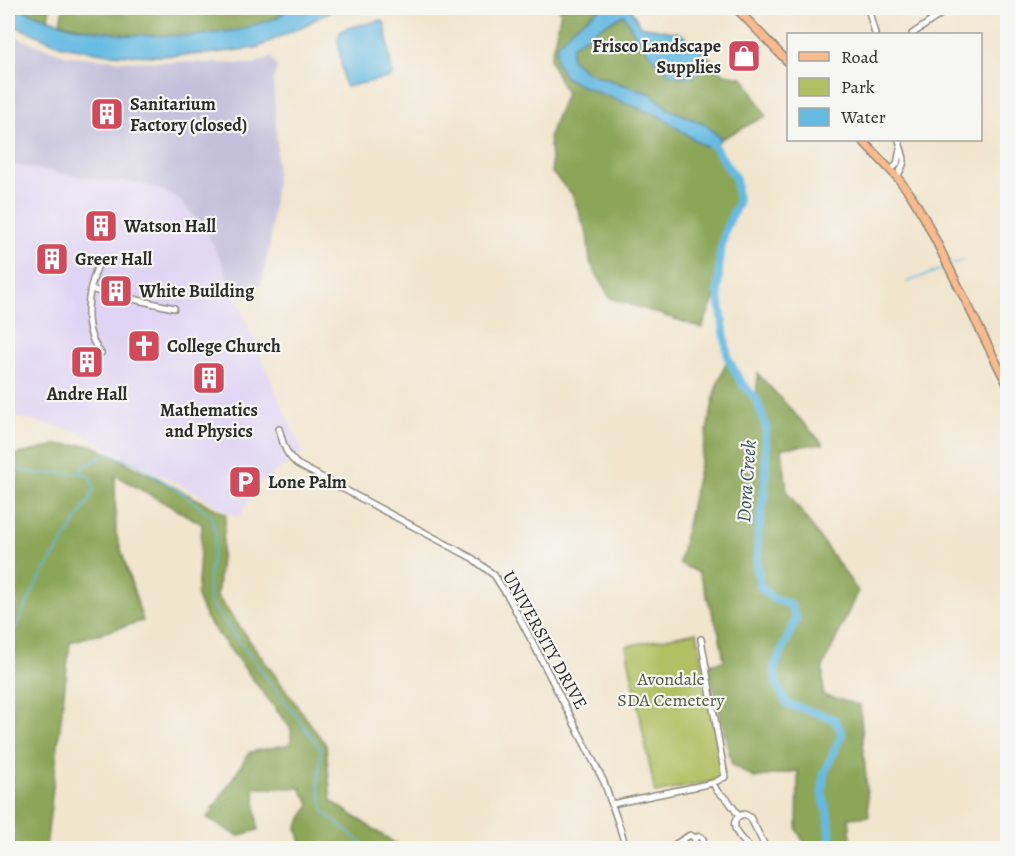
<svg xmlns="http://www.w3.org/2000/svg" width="1015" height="856" font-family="Alegreya,serif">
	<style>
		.built { fill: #e0d4f4 }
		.industrial { fill: #c4c0db }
		.green { fill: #b1c063; stroke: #6e7647; stroke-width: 1.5 }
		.forest { fill: #8ca659; stroke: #5c6842; stroke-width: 1.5 }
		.water { fill: #65bae2; stroke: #487286; stroke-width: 1.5 }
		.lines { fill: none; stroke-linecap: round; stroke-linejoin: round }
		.stream { stroke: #65bae2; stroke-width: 1.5 }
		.river { stroke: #65bae2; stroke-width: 8 }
		.minor-casing { stroke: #8e887c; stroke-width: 8 }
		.major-casing { stroke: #8e887c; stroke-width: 10 }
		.minor { stroke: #fff; stroke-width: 5 }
		.major { stroke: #fabb8c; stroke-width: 7 }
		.labels { text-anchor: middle; stroke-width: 4.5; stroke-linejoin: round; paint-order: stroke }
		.poi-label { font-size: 18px; font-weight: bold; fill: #2b2b2b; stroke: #f6f6f2; text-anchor: start }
		.street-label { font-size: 18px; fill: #2b2b2b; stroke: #f6f6f2 }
		.park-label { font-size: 18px; fill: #53583c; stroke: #f6f6f2 }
		.water-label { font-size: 20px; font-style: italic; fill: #3c5662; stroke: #f6f6f2 }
	</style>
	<rect width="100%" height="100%" fill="#f6f6f2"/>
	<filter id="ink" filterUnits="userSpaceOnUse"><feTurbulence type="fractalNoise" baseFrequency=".0167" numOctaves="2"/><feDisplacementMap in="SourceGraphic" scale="12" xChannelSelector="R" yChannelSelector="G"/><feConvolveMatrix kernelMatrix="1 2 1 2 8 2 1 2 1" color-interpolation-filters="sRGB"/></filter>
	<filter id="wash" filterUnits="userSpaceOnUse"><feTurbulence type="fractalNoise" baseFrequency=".008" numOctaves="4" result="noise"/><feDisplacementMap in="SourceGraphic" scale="24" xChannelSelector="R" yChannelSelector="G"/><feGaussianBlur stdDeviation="1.35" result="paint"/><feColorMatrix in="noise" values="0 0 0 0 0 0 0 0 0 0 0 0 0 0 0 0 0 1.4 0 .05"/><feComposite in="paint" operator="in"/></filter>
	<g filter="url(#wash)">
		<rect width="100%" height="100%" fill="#f1e5cd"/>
		<!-- built -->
		<path class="built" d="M 8,164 L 98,179 L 132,182 L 156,188 L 178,198 L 205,230 L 220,258 L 272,382 L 303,453 L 258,484 L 239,518 L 198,494 L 76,431 L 8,415 Z"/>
		<!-- industrial -->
		<path class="industrial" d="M 10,35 L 67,56 L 127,61 L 254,64 L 271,57 L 277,67 L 273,80 L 277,144 L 276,177 L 270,245 L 261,286 L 231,287 L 220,258 L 205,230 L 178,198 L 156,188 L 132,182 L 94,179 L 8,164 L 8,39 Z"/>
		<!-- green -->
		<path class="green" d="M 697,632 L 724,773 L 722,776 L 714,781 L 655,793 L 626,646 Z"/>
		<!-- forest -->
		<path class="forest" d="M 21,8 L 50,8 L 48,19 L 31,13 Z
			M 63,8 L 291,8 C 286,11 281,15 276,18 C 224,44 115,40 60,22 Z
			M 558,8 L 601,8 L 572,29 L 565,77 L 586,88 L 659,116 L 704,146 L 714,146 L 736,179 L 738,203 L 726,228 L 720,253 L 718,290 L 702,328 L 610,298 L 590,262 L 587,234 L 572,194 L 552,173 L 549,135 L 566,94 L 550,60 L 561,12 Z
			M 625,15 L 637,38 L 657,62 L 703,62 L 700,47 L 724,74 L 743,77 L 766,116 L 721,139 L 706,125 L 669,109 L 651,94 L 588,73 L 571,59 L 572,46 C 589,34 605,23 625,15 Z
			M 728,358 L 740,381 L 756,399 L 758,374 L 823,444 L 782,448 L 787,492 L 858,591 L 823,667 L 823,695 L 860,705 L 869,816 L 849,818 L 852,848 L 807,848 L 797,830 L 798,771 L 754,778 L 732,765 L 708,664 L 724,661 L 719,633 L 699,573 L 679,563 L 716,388 Z
			M 56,445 L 92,445 L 226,514 L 217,596 L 326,745 L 331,801 L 402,848 L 302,848 L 297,827 L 310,804 L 300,788 L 254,788 L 258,830 L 238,836 L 207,818 L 250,752 L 291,744 L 291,729 L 206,618 L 197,597 L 202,524 L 115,475 L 116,533 L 143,621 L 70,642 L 46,848 L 8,848 L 8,457 Z"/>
		<!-- water -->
		<path class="water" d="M 8,8 L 21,8 L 31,13 L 73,27 L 126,35 L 192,36 L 240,30 L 276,18 L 291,8 L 336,8 L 305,25 L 256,48 L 207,54 L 156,56 L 108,54 L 62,46 L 8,23 Z
			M 601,8 L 632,8 L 632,12 L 641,26 L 679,33 L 700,47 L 703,62 L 694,77 L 673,76 L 657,62 L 637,38 L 624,15 C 605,23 589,34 572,46 L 571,59 L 588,73 L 651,94 L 669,109 L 706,125 L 721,139 L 714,146 L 704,146 L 659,116 L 586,88 L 565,77 L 556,60 L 557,45 L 572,29 Z
			M 382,20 L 385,24 L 392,73 L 391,77 L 346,87 L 344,83 L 338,41 L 340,32 L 347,28 Z"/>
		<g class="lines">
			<!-- stream -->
			<path class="stream" d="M 952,264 L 964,260
				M 907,282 L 945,268
				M 8,468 L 35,473 L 80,473 L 90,477 L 94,489 L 89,501 L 38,581 L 8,643
				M 80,473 L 85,466 L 109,453 L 137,464 L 186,495 L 210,515 L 216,533 L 209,576 L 209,602 L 321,749 L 318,785 L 324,812 L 368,848"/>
			<!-- river -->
			<path class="river" d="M 704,139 L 714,146 L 736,179 L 738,203 L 726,228 L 720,253 L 718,290 L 728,358 L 740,381 L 757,400 L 766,427 L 766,465 L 764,497 L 758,535 L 757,568 L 760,586 L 772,598 L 790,604 L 796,619 L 775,666 L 776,683 L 787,704 L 814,712 L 835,720 L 842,734 L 824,773 L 822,793 L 829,819 L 831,848"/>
		</g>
	</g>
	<g filter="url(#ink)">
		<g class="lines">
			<defs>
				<path id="minor" d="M 868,8 L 875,34
					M 912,34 L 950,8
					M 891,170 L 897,164 L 900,149
					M 897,177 C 909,156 903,161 899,140
					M 99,263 C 87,290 81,330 101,353
					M 91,289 L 110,295
					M 119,296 L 174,308
					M 279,429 C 284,445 284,452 297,464 L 472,558 L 494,575 L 509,598 L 534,645 L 604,782 L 620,828 L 626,848
					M 713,783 L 717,791 L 728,800 L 739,816
					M 612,804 L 713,783 L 725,777 L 701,639
					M 739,816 L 744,814 L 750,817 L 766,848
					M 739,816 C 727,826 742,840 750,848
					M694.5 841a4.5 4.5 0 1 1 9 0a4.5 4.5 0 1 1-9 0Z
					M 663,848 L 671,847 L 690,835 L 695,838"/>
				<path id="major" d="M 736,8 L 788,62
					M 862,140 L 897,177 L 911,195 L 925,219 L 1008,386
					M 1004,848 L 1008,846"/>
			</defs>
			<!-- minor casing -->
			<use href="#minor" class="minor-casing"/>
			<!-- major casing -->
			<use href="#major" class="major-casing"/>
			<!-- minor -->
			<use href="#minor" class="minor"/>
			<!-- major -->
			<use href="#major" class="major"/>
		</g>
	</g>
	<!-- icons -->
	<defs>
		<symbol id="shop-square" viewBox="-11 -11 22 22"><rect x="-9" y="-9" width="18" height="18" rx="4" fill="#d1495b" stroke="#f6f6f2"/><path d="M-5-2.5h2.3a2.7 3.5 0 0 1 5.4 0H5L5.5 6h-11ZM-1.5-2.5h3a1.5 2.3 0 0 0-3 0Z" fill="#fff"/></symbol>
		<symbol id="building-square" viewBox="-11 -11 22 22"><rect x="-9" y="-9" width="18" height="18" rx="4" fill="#d1495b" stroke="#f6f6f2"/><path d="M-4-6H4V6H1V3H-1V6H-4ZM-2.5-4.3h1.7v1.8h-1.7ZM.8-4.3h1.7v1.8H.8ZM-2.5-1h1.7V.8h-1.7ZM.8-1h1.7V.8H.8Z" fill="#fff"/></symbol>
		<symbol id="church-square" viewBox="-11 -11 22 22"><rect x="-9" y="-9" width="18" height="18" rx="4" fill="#d1495b" stroke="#f6f6f2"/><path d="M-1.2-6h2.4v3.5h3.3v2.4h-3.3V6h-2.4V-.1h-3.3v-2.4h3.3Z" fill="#fff"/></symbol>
		<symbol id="parking-square" viewBox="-11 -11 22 22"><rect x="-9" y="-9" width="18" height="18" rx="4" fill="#d1495b" stroke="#f6f6f2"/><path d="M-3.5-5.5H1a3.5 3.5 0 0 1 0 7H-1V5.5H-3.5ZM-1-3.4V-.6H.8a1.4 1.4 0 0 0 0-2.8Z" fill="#fff"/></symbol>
	</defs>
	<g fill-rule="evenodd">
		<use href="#shop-square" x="725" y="37" width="38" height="38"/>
		<use href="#building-square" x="88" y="95" width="38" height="38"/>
		<use href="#building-square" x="82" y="207" width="38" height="38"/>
		<use href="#building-square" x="33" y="240" width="38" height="38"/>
		<use href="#building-square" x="97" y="272" width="38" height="38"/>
		<use href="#church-square" x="125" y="327" width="38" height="38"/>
		<use href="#building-square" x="68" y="343" width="38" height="38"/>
		<use href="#building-square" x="190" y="359" width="38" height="38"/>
		<use href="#parking-square" x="226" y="463" width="38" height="38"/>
	</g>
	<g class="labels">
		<!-- poi labels -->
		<g class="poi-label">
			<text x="721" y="52" text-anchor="end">Frisco Landscape<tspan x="721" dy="21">Supplies</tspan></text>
			<text x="130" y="110">Sanitarium<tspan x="130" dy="21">Factory (closed)</tspan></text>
			<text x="124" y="232">Watson Hall</text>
			<text x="75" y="265">Greer Hall</text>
			<text x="139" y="297">White Building</text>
			<text x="167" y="352">College Church</text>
			<text x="87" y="400" text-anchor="middle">Andre Hall</text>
			<text x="209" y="416" text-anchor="middle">Mathematics<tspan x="209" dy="21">and Physics</tspan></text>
			<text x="268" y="488">Lone Palm</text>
		</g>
		<!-- street labels -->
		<g class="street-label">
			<text transform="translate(545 640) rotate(61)" y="6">UNIVERSITY DRIVE</text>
		</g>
		<!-- park labels -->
		<g class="park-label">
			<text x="671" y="685">Avondale<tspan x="671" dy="21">SDA Cemetery</tspan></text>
		</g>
		<!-- water labels -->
		<g class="water-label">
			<text transform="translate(746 481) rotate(-86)" y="7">Dora Creek</text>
		</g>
	</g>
	<!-- margin -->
	<rect width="1015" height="856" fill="none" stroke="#f6f6f2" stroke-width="30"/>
	<!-- legend -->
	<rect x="787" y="33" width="195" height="108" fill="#f6f6f2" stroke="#a5a5a2" stroke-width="1.5"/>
	<rect x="799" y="52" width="30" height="9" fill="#fabb8c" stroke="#a5a5a2" stroke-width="1.5"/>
	<text x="841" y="63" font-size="18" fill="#2b2b2b">Road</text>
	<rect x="799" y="78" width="30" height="18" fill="#b1c063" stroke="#a5a5a2" stroke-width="1.5"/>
	<text x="841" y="93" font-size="18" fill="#2b2b2b">Park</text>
	<rect x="799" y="108" width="30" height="18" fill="#65bae2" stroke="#a5a5a2" stroke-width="1.5"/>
	<text x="841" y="123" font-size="18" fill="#2b2b2b">Water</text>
</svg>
